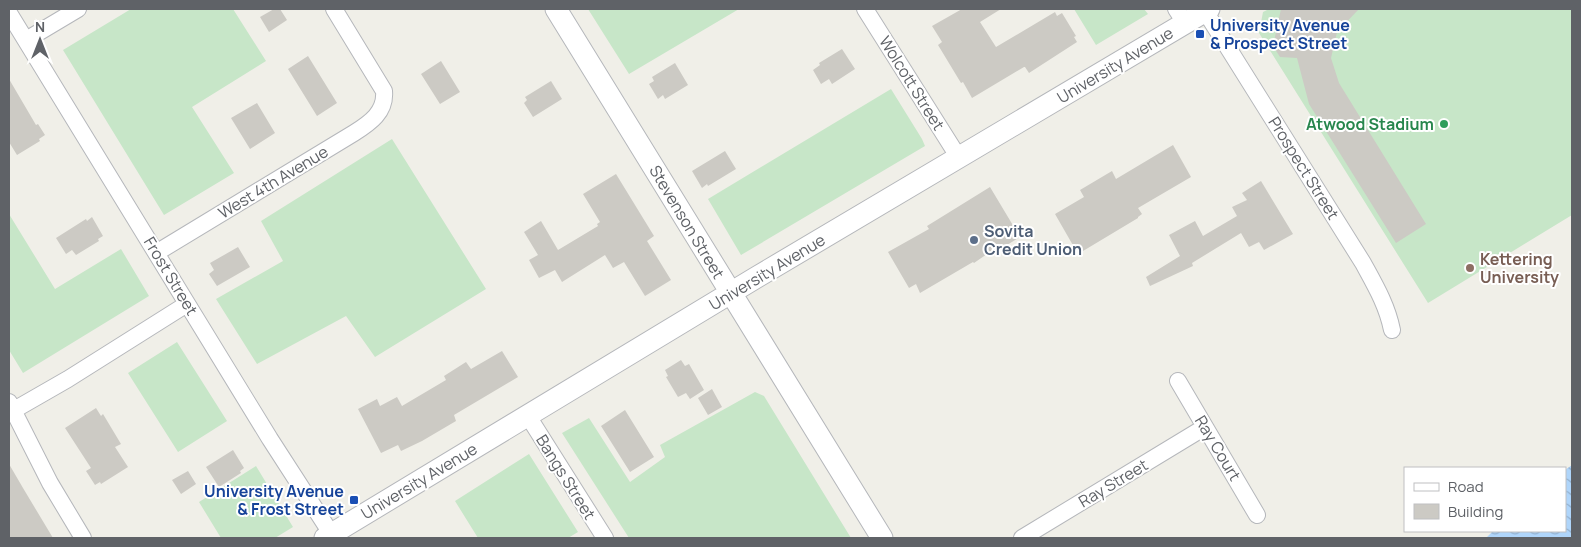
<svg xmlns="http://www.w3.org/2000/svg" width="1581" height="547" font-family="Manrope,sans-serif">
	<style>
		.grass { fill: #c7e6c8 }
		.water { fill: url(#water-waves) }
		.building { fill: #cccac4 }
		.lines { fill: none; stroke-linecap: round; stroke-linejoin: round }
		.minor-casing { stroke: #b5b7bb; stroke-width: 18 }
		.tertiary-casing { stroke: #b5b7bb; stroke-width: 23 }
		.minor { stroke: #fff; stroke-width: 16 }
		.tertiary { stroke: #fff; stroke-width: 21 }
		.transit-dot { fill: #1a4fb4; stroke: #fff; stroke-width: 2 }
		.leisure-dot { fill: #2e9e5b; stroke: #fff; stroke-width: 2 }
		.service-dot { fill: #5c6f8a; stroke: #fff; stroke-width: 2 }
		.education-dot { fill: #8d6e63; stroke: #fff; stroke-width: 2 }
		.labels { text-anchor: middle; stroke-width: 4; stroke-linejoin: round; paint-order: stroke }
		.transit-label { font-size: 16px; font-weight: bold; fill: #164399; stroke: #fff; text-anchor: start }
		.street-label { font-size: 16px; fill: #5f6267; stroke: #fff }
		.leisure-label { font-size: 16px; font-weight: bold; fill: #27864d; stroke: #fff; text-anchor: end }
		.service-label { font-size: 16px; font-weight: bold; fill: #4e5e75; stroke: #fff; text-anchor: start }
		.education-label { font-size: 16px; font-weight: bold; fill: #785e54; stroke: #fff; text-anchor: start }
	</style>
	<defs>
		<pattern id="water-waves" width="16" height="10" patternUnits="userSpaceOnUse" patternTransform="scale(1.25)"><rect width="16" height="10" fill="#afd5fa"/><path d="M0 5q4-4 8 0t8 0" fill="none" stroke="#92b0ce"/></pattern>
	</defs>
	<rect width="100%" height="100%" fill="#f0efe8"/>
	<!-- grass -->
	<path class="grass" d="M 131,9 L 233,9 L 266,61 L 192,107 L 234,173 L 164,215 L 63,50 Z
		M 588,9 L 739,9 L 629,74 Z
		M 1074,9 L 1144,9 L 1148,14 L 1096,45 Z
		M 1269,9 L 1572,9 L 1572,215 L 1428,303 L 1259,33 L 1263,12 Z
		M 891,89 L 922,139 L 925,146 L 741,255 L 708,199 Z
		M 392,139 L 486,289 L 375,357 L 346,316 L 257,364 L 216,299 L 283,261 L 261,221 Z
		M 9,214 L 55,289 L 121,249 L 149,296 L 23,373 L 9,350 Z
		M 177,342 L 227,421 L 178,452 L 128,373 Z
		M 755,392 L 764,396 L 851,538 L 629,538 L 562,433 L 589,418 L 630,482 L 665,457 L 660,445 Z
		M 529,454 L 578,532 L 568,538 L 478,538 L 455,501 Z
		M 256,466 L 293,527 L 275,538 L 221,538 L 199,502 Z"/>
	<!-- water -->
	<path class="water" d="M 1572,465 L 1572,538 L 1486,538 L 1493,531 L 1565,531 L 1565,470 Z"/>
	<!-- building -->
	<path class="building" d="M 274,9 L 280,9 L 287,20 L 269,32 L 260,17 Z
		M 962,9 L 1001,9 L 980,22 L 996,47 L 1055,12 L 1057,16 L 1062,13 L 1076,36 L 1074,37 L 1077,42 L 1029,73 L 1025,67 L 1024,67 L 972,98 L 963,82 L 961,83 L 938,45 L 942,42 L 932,26 Z
		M 1281,9 L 1359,9 L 1337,32 L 1331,58 L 1339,83 L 1426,224 L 1396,243 L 1309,104 L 1297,58 L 1280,57 L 1273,46 Z
		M 842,49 L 855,69 L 832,84 L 829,79 L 821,84 L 813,70 L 820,65 L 819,63 Z
		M 308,56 L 337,103 L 317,116 L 288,69 Z
		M 441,61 L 460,92 L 440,104 L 421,74 Z
		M 675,63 L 688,85 L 665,99 L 663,95 L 658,99 L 649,84 L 654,81 L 652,77 Z
		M 9,79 L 36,125 L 38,124 L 45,135 L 39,139 L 40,141 L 17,155 L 9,142 Z
		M 551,81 L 562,99 L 533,117 L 524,103 L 527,100 L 525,97 Z
		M 257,103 L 275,133 L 250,149 L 231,118 Z
		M 1173,145 L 1191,177 L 1138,208 L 1142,214 L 1138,217 L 1138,218 L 1078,254 L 1055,214 L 1084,197 L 1080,190 L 1112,171 L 1116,179 Z
		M 725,151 L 736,169 L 708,186 L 707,184 L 702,188 L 692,171 Z
		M 616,174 L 654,236 L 647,241 L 671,280 L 645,296 L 624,262 L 613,268 L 605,255 L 562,282 L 555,270 L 539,278 L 529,260 L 538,255 L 524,232 L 541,221 L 558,250 L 598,226 L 597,224 L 600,222 L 583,194 Z
		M 1261,181 L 1293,234 L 1264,250 L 1259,242 L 1249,247 L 1241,233 L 1192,263 L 1193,266 L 1150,286 L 1146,277 L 1180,256 L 1169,235 L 1195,221 L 1203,236 L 1237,216 L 1232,207 L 1247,200 L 1242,193 Z
		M 990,187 L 1020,237 L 989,256 L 987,254 L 974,263 L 973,262 L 920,293 L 916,284 L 909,288 L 888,252 L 929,229 L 927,226 Z
		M 92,217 L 103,236 L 98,239 L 99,241 L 76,255 L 72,250 L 66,254 L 56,238 L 86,219 L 87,221 Z
		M 238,247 L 250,267 L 217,286 L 209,274 L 214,270 L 210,263 Z
		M 502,351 L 518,377 L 454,415 L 456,421 L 422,441 L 401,451 L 398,445 L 381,453 L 358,409 L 377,399 L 380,406 L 397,397 L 402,406 L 446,380 L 444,376 L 466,362 L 471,369 Z
		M 681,360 L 685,366 L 689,364 L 704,390 L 690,399 L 686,393 L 678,397 L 666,377 L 668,376 L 665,370 Z
		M 712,389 L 722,407 L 708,415 L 698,398 Z
		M 96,408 L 101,416 L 103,414 L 121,444 L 115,447 L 128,467 L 101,484 L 100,482 L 95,485 L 86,471 L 91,468 L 65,428 Z
		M 625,410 L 654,457 L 630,472 L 601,426 Z
		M 233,450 L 244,468 L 240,471 L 241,473 L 219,487 L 206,467 Z
		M 9,464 L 23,488 L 53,538 L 9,538 Z
		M 188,471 L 196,484 L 181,494 L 172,480 Z"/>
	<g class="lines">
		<defs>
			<path id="minor" d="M 865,9 L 959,158
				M 1176,9 L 1185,23
				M 1205,11 L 1363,263 C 1375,285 1387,305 1392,330
				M 9,13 L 270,439 L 334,538
				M 26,40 L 78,9
				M 156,253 L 354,133 C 370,123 386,112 384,91 L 334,9
				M 1178,381 L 1257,515
				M 9,402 L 50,483 L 83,538
				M 14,410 L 68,379 L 187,304
				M 528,416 L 605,538
				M 1022,538 L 1205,427"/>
			<path id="tertiary" d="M 556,9 L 882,538
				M 325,538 L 757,277 L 1209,9"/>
		</defs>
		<!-- minor casing -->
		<use href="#minor" class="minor-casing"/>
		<!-- tertiary casing -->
		<use href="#tertiary" class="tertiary-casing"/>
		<!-- minor -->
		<use href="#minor" class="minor"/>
		<!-- tertiary -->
		<use href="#tertiary" class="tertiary"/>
	</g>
	<!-- markers -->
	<g class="transit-dot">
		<rect x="1195" y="29" width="10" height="10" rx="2.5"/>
		<rect x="349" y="495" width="10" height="10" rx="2.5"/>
	</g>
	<circle class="leisure-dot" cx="1444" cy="124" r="5"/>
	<circle class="service-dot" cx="974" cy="240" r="5"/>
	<circle class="education-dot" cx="1470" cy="268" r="5"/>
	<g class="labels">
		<!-- transit labels -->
		<g class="transit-label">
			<text x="1210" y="31">University Avenue<tspan x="1210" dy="18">&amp; Prospect Street</tspan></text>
			<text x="344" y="497" text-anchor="end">University Avenue<tspan x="344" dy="18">&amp; Frost Street</tspan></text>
		</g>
		<!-- street labels -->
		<g class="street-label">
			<text transform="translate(1115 65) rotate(-31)" y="6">University Avenue</text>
			<text transform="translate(912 83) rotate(58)" y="6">Wolcott Street</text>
			<text transform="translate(1304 168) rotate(58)" y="6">Prospect Street</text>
			<text transform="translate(273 182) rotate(-31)" y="6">West 4th Avenue</text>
			<text transform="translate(687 222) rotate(59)" y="6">Stevenson Street</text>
			<text transform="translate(767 272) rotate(-31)" y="6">University Avenue</text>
			<text transform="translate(171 276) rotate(59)" y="6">Frost Street</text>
			<text transform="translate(1218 448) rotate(59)" y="6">Ray Court</text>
			<text transform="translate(566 477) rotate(58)" y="6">Bangs Street</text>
			<text transform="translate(419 481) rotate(-31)" y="6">University Avenue</text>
			<text transform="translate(1113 483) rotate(-31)" y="6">Ray Street</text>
		</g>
		<!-- leisure labels -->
		<g class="leisure-label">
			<text x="1434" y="130">Atwood Stadium</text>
		</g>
		<!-- service labels -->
		<g class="service-label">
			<text x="984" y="237">Sovita<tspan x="984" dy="18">Credit Union</tspan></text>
		</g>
		<!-- education labels -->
		<g class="education-label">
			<text x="1480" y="265">Kettering<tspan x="1480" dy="18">University</tspan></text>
		</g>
	</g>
	<!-- border -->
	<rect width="1581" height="547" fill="none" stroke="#5f6267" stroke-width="20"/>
	<!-- legend -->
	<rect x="1404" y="467" width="162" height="65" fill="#ffffff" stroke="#bfc0c2"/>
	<rect x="1414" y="483" width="25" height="8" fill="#ffffff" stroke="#bfc0c2"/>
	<text x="1448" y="492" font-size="15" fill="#5f6267">Road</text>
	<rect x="1414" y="504" width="25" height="15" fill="#cccac4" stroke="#bfc0c2"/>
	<text x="1448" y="517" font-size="15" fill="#5f6267">Building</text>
	<!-- north arrow -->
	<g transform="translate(40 40)" stroke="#ffffff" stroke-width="4" paint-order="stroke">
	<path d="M0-4L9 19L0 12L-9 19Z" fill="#5f6267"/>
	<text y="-8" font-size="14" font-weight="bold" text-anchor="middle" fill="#5f6267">N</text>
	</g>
</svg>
